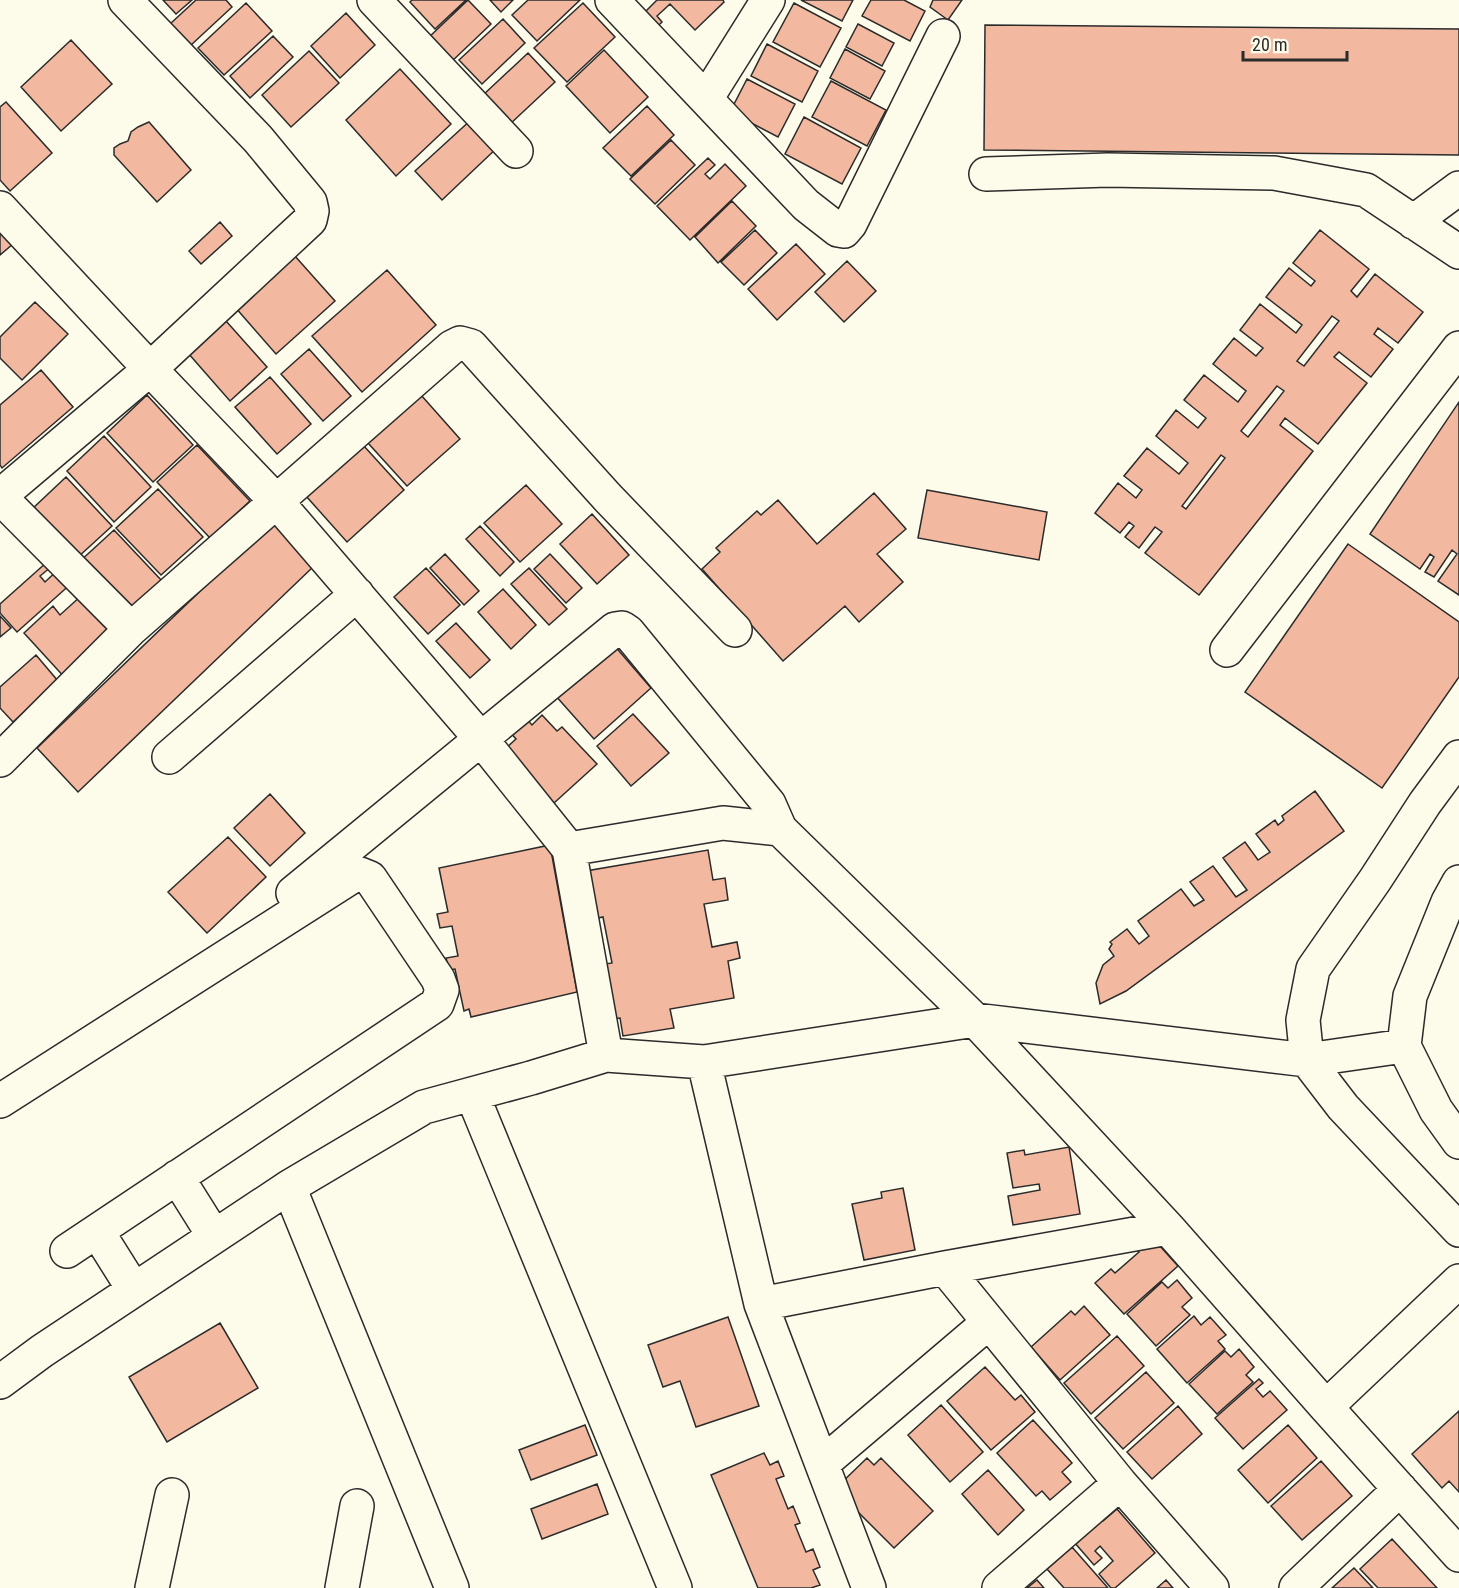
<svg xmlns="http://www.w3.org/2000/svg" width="1459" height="1588" font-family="'Roboto Condensed',sans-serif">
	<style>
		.building { fill: #f2b8a0; stroke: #2b2b2b; stroke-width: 1.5; fill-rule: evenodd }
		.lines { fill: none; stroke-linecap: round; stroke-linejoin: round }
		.minor-casing { stroke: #2b2b2b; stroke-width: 36 }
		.minor { stroke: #fdfbea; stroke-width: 33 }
	</style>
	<rect width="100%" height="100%" fill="#fdfbea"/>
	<!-- building -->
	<path class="building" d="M 163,0 L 192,0 L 176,14 Z
		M 196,0 L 226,0 L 232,7 L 190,46 L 170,24 Z
		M 412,0 L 466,0 L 435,29 L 410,2 Z
		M 468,0 L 491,24 L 449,64 L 426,40 Z
		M 490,0 L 513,0 L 501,12 Z
		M 528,0 L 580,0 L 537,41 L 512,15 Z
		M 657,0 L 723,0 L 724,2 L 695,30 L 670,4 L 657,16 L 662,22 L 657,27 L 644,13 Z
		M 801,0 L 853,0 L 842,21 Z
		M 871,0 L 904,0 L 925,11 L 910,41 L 862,16 Z
		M 933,0 L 962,0 L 948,20 L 930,7 Z
		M 246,3 L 272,31 L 224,75 L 198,48 Z
		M 583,3 L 615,37 L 567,82 L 534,48 Z
		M 794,3 L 841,28 L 820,67 L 773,42 Z
		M 346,13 L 375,45 L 340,78 L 311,46 Z
		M 503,19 L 525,43 L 482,84 L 459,60 Z
		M 858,24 L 894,43 L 882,66 L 846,47 Z
		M 985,25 L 1459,29 L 1459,155 L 984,150 Z
		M 273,36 L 293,57 L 250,98 L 230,76 Z
		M 71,40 L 112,84 L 61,131 L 21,87 Z
		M 767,44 L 818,71 L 802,102 L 751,76 Z
		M 845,49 L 885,71 L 870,99 L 830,78 Z
		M 604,50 L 648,97 L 610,133 L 566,86 Z
		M 309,51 L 339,83 L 291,127 L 262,95 Z
		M 528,53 L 555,82 L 509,125 L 482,96 Z
		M 400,69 L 451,124 L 396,176 L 346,120 Z
		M 747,79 L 795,104 L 778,137 L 730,112 Z
		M 831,81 L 886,110 L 867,146 L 812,117 Z
		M 6,102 L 52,153 L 10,191 L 0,180 L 0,107 Z
		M 647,106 L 674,135 L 631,176 L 603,148 Z
		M 804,117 L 861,148 L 842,184 L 785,154 Z
		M 473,118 L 499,146 L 442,200 L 415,171 Z
		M 149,122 L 191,170 L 157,202 L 114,155 L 114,148 L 120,144 L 128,141 L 131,132 L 138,127 Z
		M 671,140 L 695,165 L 655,204 L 630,179 Z
		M 708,158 L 715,165 L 705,174 L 710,179 L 725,164 L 746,186 L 690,240 L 657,206 Z
		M 732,201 L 756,226 L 718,263 L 695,237 Z
		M 220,222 L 232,236 L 201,264 L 189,251 Z
		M 755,230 L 777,253 L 744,285 L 721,262 Z
		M 1320,230 L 1369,269 L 1351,291 L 1357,297 L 1375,274 L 1423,312 L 1398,343 L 1378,328 L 1374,334 L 1393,349 L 1371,377 L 1339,352 L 1334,357 L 1367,383 L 1318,444 L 1285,418 L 1280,425 L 1313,451 L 1199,595 L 1145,553 L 1162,532 L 1155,527 L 1139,548 L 1125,537 L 1134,526 L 1129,522 L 1120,533 L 1095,513 L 1118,483 L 1136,498 L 1142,490 L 1124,476 L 1147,448 L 1179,474 L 1188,463 L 1156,436 L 1176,410 L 1198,428 L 1206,418 L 1184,400 L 1204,375 L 1238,402 L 1246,391 L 1213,364 L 1234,338 L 1256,356 L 1263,348 L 1240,330 L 1260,304 L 1296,333 L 1302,325 L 1266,297 L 1289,268 L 1311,286 L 1315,281 L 1293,263 ZM 1332,316 L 1339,321 L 1304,366 L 1297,361 ZM 1277,386 L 1284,391 L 1248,437 L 1241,431 ZM 1221,455 L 1225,458 L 1186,509 L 1182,506 Z
		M 2,231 L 13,244 L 0,255 L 0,233 Z
		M 796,244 L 825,274 L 777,320 L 748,289 Z
		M 294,255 L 335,301 L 276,354 L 235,307 Z
		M 847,261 L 876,291 L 844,322 L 815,292 Z
		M 387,270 L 436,325 L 362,392 L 312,336 Z
		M 35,302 L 68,334 L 22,380 L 0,358 L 0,337 Z
		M 218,312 L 267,367 L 230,401 L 181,345 Z
		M 309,349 L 351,396 L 323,421 L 281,374 Z
		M 41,370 L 73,407 L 2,468 L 0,465 L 0,405 Z
		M 270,377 L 311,424 L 277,454 L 235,407 Z
		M 147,395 L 193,445 L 153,482 L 107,433 Z
		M 421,395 L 460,439 L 407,486 L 368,443 Z
		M 1459,402 L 1459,595 L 1438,581 L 1457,554 L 1452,550 L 1434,577 L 1425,572 L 1434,557 L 1430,554 L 1420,569 L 1370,534 Z
		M 104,436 L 151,487 L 114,522 L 67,471 Z
		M 197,445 L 250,501 L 210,538 L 157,482 Z
		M 363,445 L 404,490 L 347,542 L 306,496 Z
		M 66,477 L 112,526 L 77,558 L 31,510 Z
		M 526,485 L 562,524 L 520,562 L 484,523 Z
		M 158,489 L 203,537 L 161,575 L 116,528 Z
		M 927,490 L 1047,512 L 1039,560 L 918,538 Z
		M 874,493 L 906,529 L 877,554 L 903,582 L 859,622 L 845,606 L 783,661 L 702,569 L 720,552 L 716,548 L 757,511 L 761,515 L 778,500 L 817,544 Z
		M 592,514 L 629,555 L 597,584 L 560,544 Z
		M 272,522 L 314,566 L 78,792 L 37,748 Z
		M 480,526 L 514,562 L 500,576 L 466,539 Z
		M 114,530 L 162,581 L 126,614 L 78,563 Z
		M 1348,544 L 1459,622 L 1459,677 L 1382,788 L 1245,692 Z
		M 445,554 L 479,591 L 464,605 L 430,568 Z
		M 550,554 L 582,588 L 566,603 L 534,569 Z
		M 47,562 L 51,567 L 40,576 L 45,582 L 60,568 L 73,582 L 17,632 L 0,613 L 0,604 Z
		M 426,568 L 460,605 L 428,634 L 394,597 Z
		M 529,568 L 567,609 L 549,625 L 511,584 Z
		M 503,589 L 536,625 L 511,649 L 478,612 Z
		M 82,595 L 117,635 L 67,680 L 24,633 L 53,606 L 60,615 Z
		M 0,616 L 11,628 L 0,637 Z
		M 456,623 L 490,660 L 470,678 L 436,641 Z
		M 613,644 L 651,688 L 594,739 L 555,695 Z
		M 36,655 L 58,681 L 13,722 L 0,708 L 0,687 Z
		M 633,714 L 669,753 L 631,786 L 597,746 Z
		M 542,715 L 557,731 L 562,727 L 597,764 L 554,803 L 505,749 L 516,739 L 509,731 L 524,716 L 532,725 Z
		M 1315,791 L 1344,831 L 1126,991 L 1100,1004 L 1096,983 L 1103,965 L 1114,956 L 1109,949 L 1112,944 L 1110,942 L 1127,929 L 1139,944 L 1149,936 L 1138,921 L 1181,889 L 1194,906 L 1204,900 L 1190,882 L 1213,866 L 1236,897 L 1247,890 L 1223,858 L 1245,842 L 1258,860 L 1270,852 L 1256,834 L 1275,820 L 1278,825 L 1284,820 L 1282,816 Z
		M 270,794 L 305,833 L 270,866 L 234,828 Z
		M 228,837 L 266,877 L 207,933 L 168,892 Z
		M 550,845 L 577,992 L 471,1017 L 469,1009 L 464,1011 L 455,969 L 449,970 L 446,958 L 458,956 L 452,926 L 440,928 L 437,914 L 448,912 L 439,868 Z
		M 708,850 L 713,880 L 725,878 L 728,900 L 704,904 L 712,947 L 737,942 L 740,958 L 728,961 L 734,998 L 670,1009 L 674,1028 L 623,1036 L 620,1018 L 612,1019 L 593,966 L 612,963 L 603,917 L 584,921 L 586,871 Z
		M 1069,1147 L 1080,1214 L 1013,1225 L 1008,1196 L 1040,1190 L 1039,1184 L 1013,1188 L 1007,1153 L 1024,1150 L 1025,1155 Z
		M 903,1188 L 915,1250 L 864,1260 L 852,1204 L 882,1198 L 881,1192 Z
		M 1149,1234 L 1178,1266 L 1124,1314 L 1095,1283 L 1111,1269 L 1115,1273 L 1139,1252 L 1134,1247 Z
		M 1177,1280 L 1192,1298 L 1182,1307 L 1190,1315 L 1156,1346 L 1127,1314 L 1162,1282 L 1168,1288 Z
		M 1084,1306 L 1110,1335 L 1060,1380 L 1031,1347 L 1071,1311 L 1075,1315 Z
		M 1194,1316 L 1201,1325 L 1210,1317 L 1226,1335 L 1218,1341 L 1225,1349 L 1187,1383 L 1157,1349 Z
		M 728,1317 L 759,1406 L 696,1427 L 680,1381 L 663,1387 L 648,1345 Z
		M 220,1323 L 258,1388 L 167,1442 L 129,1377 Z
		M 1117,1336 L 1144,1366 L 1091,1414 L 1064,1383 Z
		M 1239,1349 L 1254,1367 L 1246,1375 L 1253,1382 L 1217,1414 L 1189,1384 L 1225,1351 L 1231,1357 Z
		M 985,1367 L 1015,1400 L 1021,1395 L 1035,1412 L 991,1450 L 947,1401 Z
		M 1146,1372 L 1174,1403 L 1123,1449 L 1095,1418 Z
		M 1259,1379 L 1263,1383 L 1256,1389 L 1263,1397 L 1270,1391 L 1287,1410 L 1243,1449 L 1215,1418 Z
		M 941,1405 L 983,1452 L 950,1482 L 908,1435 Z
		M 1178,1406 L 1202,1434 L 1152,1479 L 1127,1452 Z
		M 1459,1411 L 1459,1492 L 1449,1481 L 1442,1488 L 1412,1454 Z
		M 1033,1420 L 1072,1463 L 1062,1472 L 1071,1482 L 1050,1500 L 1042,1491 L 1036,1496 L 997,1453 Z
		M 585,1425 L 597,1455 L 531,1480 L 519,1450 Z
		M 1288,1425 L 1317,1458 L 1268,1503 L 1238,1470 Z
		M 764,1453 L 770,1465 L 778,1461 L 784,1476 L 776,1479 L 788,1509 L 793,1506 L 800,1523 L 795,1525 L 806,1552 L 813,1549 L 820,1567 L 813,1570 L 820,1585 L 811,1588 L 758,1588 L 711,1475 Z
		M 867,1458 L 874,1465 L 881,1458 L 933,1511 L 894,1548 L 835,1489 Z
		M 1321,1461 L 1352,1496 L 1302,1540 L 1271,1506 Z
		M 988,1470 L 1024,1510 L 998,1535 L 962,1494 Z
		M 597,1484 L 608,1514 L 542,1539 L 531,1509 Z
		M 1117,1509 L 1155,1553 L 1115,1588 L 1111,1588 L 1099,1574 L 1113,1561 L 1100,1546 L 1095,1551 L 1102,1558 L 1094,1565 L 1074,1542 L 1101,1518 L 1103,1521 Z
		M 1392,1539 L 1437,1588 L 1378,1588 L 1360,1569 Z
		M 1072,1547 L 1108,1588 L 1064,1588 L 1047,1569 Z
		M 1354,1568 L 1373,1588 L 1332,1588 Z
		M 1037,1580 L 1044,1588 L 1027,1588 Z
		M 1166,1580 L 1173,1588 L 1157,1588 Z"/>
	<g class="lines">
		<defs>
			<path id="minor" d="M 374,0 L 516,151
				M 612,0 L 806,205 L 838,230 L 844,231 L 850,224 L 943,36
				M 706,99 L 768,0
				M 986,174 L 1108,170 L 1274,173 L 1366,190 L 1459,252
				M 0,208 L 150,369 L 277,502 L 481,739 L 569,849 L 723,823 L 780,829 L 975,1020 L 1168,1228 L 1326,1407 L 1459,1555
				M 1413,222 L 1459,188
				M 0,496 L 150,369 L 310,220 L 312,211 L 310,202 L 258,139 L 125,0
				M 0,497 L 131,629
				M 1227,650 L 1459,348
				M 169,757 L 357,594
				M 1459,757 L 1425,803 L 1375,880 L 1313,969 L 1303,1020 L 1307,1060 L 1343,1107 L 1459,1230
				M 0,760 L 131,629 L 452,347 L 460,343 L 471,346 L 608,498 L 735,630
				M 569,849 L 606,1055
				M 1459,882 L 1448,902 L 1410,996 L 1404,1046 L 1436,1110 L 1459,1142
				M 293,893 L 615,629 L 622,628 L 628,632 L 769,804 L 780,829
				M 704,1062 L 761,1304 L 869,1588
				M 472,1094 L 675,1588
				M 0,1101 L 351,877 L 360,874 L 370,878 L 438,979 L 442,990 L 437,1004 L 97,1231 L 134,1290
				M 177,1177 L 214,1236
				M 289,1187 L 452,1588
				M 67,1251 L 97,1231
				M 945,1268 L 1120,1483 L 1212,1588
				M 761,1304 L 945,1268 L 1168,1228
				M 0,1382 L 42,1351 L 289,1187 L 424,1107 L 531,1078 L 606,1055 L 704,1062 L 975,1020 L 1307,1060 L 1404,1046
				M 1326,1407 L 1459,1281
				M 822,1464 L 989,1322
				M 152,1588 L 172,1495
				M 342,1588 L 357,1506
				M 999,1588 L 1120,1483
				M 1296,1588 L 1400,1489"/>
		</defs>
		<!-- minor casing -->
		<use href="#minor" class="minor-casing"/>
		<!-- minor -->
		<use href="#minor" class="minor"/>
	</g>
	<!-- scale -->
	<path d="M1243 51v9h104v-9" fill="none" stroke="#2b2b2b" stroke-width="3"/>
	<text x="1252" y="51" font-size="18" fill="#2b2b2b" stroke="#fdfbea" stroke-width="4.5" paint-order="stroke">20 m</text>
</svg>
